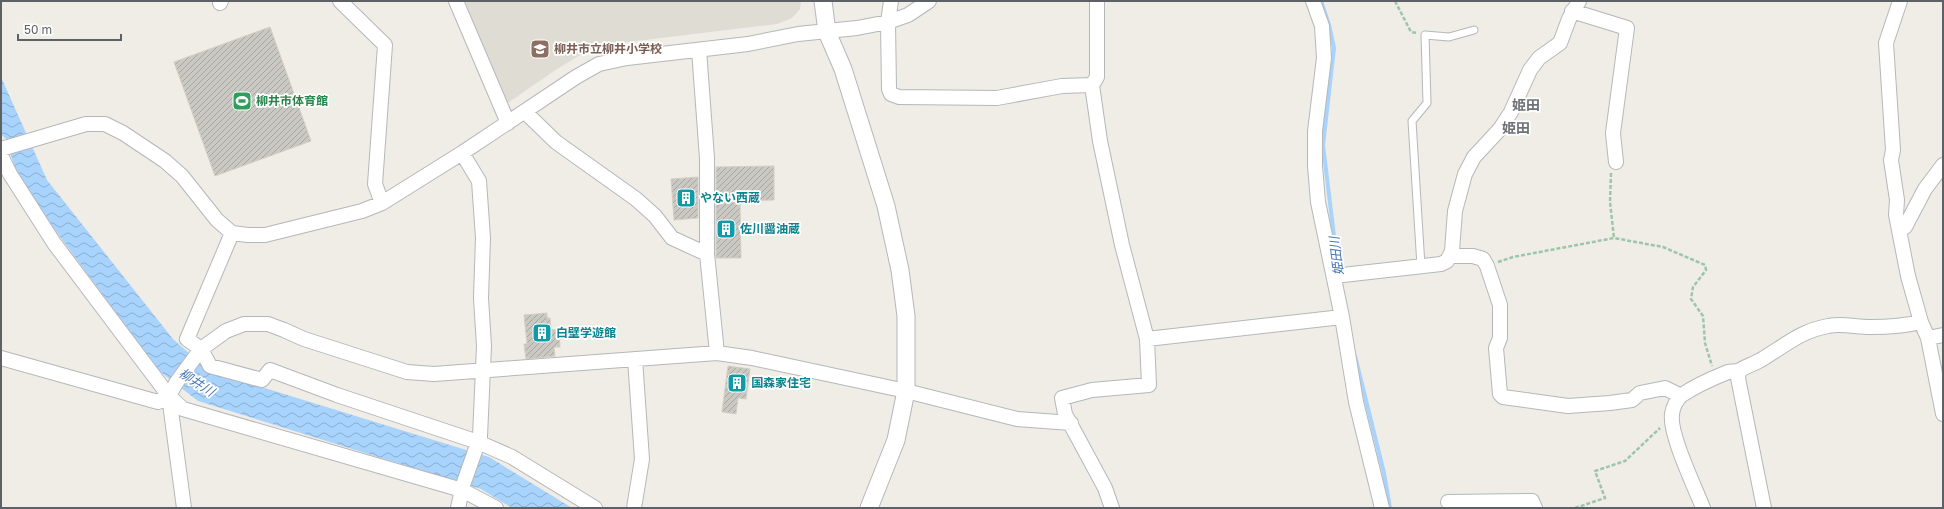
<svg xmlns="http://www.w3.org/2000/svg" width="1944" height="509" font-family="'Golos Text','Noto Sans JP',sans-serif">
	<style>
		.education { fill: #dfdcd3 }
		.water { fill: url(#water-waves) }
		.lines { fill: none; stroke-linecap: round; stroke-linejoin: round }
		.stream { stroke: #a8d3fc; stroke-width: 4 }
		.building { fill: url(#building-hatch); stroke: #d3cfc4 }
		.service-casing { stroke: #b6b7bb; stroke-width: 9 }
		.minor-casing { stroke: #b6b7bb; stroke-width: 16 }
		.tertiary-casing { stroke: #b6b7bb; stroke-width: 19 }
		.path { stroke: #9cc6ab; stroke-width: 2.5; stroke-dasharray: 4 2; stroke-linecap: butt }
		.service { stroke: #fff; stroke-width: 7 }
		.minor { stroke: #fff; stroke-width: 14 }
		.tertiary { stroke: #fff; stroke-width: 17 }
		.labels { text-anchor: middle; stroke-width: 3.5; stroke-linejoin: round; paint-order: stroke }
		.education-label { font-size: 12px; font-weight: bold; fill: #785e54; stroke: #fff; text-anchor: start }
		.leisure-label { font-size: 12px; font-weight: bold; fill: #27864d; stroke: #fff; text-anchor: start }
		.culture-label { font-size: 12px; font-weight: bold; fill: #0d838f; stroke: #fff; text-anchor: start }
		.water-label { font-size: 13px; font-style: italic; fill: #4878b6; stroke: #fff }
		.quarter-label { font-size: 14px; font-weight: bold; fill: #6e7277; stroke: #fff }
	</style>
	<defs>
		<pattern id="water-waves" width="16" height="10" patternUnits="userSpaceOnUse"><rect width="16" height="10" fill="#a8d3fc"/><path d="M0 5q4-4 8 0t8 0" fill="none" stroke="#8cafd0"/></pattern>
		<pattern id="building-hatch" width="6" height="6" patternUnits="userSpaceOnUse"><rect width="6" height="6" fill="#cac8c2"/><path d="M-1 1l2-2M0 6l6-6M5 7l2-2" fill="none" stroke="#a7a6a1"/></pattern>
	</defs>
	<rect width="100%" height="100%" fill="#efede5"/>
	<!-- education -->
	<path class="education" d="M 465,1 L 801,1 L 800,9 L 792,18 L 777,24 L 612,44 L 582,54 L 557,69 L 506,104 Z"/>
	<!-- water -->
	<path class="water" d="M 1,77 L 47,180 L 173,339 L 209,371 L 489,457 L 572,508 L 512,508 L 481,489 L 198,401 L 158,370 L 44,215 L 15,168 L 6,139 L 1,134 Z"/>
	<g class="lines">
		<!-- stream -->
		<path class="stream" d="M 1321,1 L 1329,25 L 1334,48 L 1323,145 L 1337,261
			M 1355,356 L 1384,473 L 1390,508"/>
	</g>
	<!-- building -->
	<path class="building" d="M 270,27 L 311,141 L 215,176 L 174,62 Z
		M 774,166 L 774,200 L 740,201 L 741,258 L 716,258 L 716,167 Z
		M 698,177 L 698,218 L 674,220 L 671,179 Z
		M 547,313 L 547,318 L 550,318 L 551,330 L 559,329 L 560,347 L 554,347 L 555,356 L 526,359 L 524,344 L 527,344 L 524,315 Z
		M 728,366 L 750,369 L 746,399 L 738,398 L 736,414 L 722,412 Z"/>
	<g class="lines">
		<defs>
			<path id="service" d="M 1421,266 L 1412,121 L 1427,103 L 1425,35 L 1449,37 L 1474,30"/>
			<path id="minor" d="M 340,1 L 385,45 L 375,184 L 382,203
				M 456,1 L 508,123
				M 891,1 L 888,22 L 889,89 L 891,94 L 899,97 L 997,98 L 1062,86 L 1092,85
				M 1097,1 L 1097,77 L 1092,85 L 1100,141 L 1122,245 L 1147,339 L 1149,385 L 1092,390 L 1062,398 L 1065,414 L 1105,488 L 1112,508
				M 1313,1 L 1322,26 L 1324,58 L 1315,131 L 1315,166 L 1318,202 L 1342,317 L 1356,402 L 1382,508
				M 1900,1 L 1886,43 L 1893,150 L 1891,160 L 1897,200 L 1896,215 L 1908,276 L 1921,322 L 1928,338 L 1943,414
				M 220,3 L 221,1
				M 1572,11 L 1627,28 L 1613,133 L 1616,162
				M 699,50 L 707,158 L 707,254 L 717,353
				M 525,112 L 556,142 L 636,199 L 655,216 L 672,238 L 707,254
				M 1,149 L 86,124 L 105,124 L 123,133 L 165,161 L 182,176 L 217,220 L 232,233 L 248,235 L 265,235 L 362,211 L 382,203 L 462,153 L 576,77 L 599,64 L 627,58 L 748,44 L 798,34 L 857,28 L 888,22 L 908,15 L 929,1
				M 1,156 L 10,174 L 54,243 L 169,396 L 184,508
				M 1899,230 L 1905,227 L 1925,189 L 1943,165
				M 232,233 L 187,339 L 201,349 L 210,366 L 262,380 L 270,370 L 337,395 L 478,442 L 512,457 L 595,508
				M 1451,256 L 1473,256 L 1483,259 L 1487,266 L 1500,305 L 1500,338 L 1496,348 L 1500,394 L 1503,397 L 1568,406 L 1610,403 L 1632,400 L 1640,393 L 1665,388 L 1681,396
				M 1334,276 L 1441,264 L 1447,261 L 1452,251 L 1455,211 L 1465,174 L 1474,157 L 1500,129 L 1511,112 L 1530,70 L 1539,58 L 1560,43 L 1569,19 L 1579,1
				M 1928,338 L 1943,335
				M 1147,339 L 1342,317
				M 1,358 L 158,402 L 169,396 L 176,383 L 201,349 L 226,331 L 244,324 L 268,324 L 284,330 L 304,339 L 407,372 L 434,374 L 717,353 L 752,358 L 906,391 L 1017,419 L 1071,423
				M 1739,371 L 1738,378 L 1764,508
				M 169,396 L 183,409 L 462,490 L 496,508
				M 1448,502 L 1532,501 L 1535,508
				M 458,508 L 463,485 L 480,437 L 484,346 L 481,298 L 483,238 L 479,181 L 462,153
				M 634,508 L 642,459 L 635,359
				M 1703,508 C 1695,487 1669,434 1672,414 C 1673,407 1677,399 1682,395 C 1695,386 1713,378 1728,372 C 1732,371 1736,372 1740,370 C 1747,366 1756,363 1764,358 C 1787,344 1801,331 1828,326 C 1842,323 1856,327 1870,327 C 1887,327 1905,326 1921,322"/>
			<path id="tertiary" d="M 823,1 L 827,32 L 843,69 L 886,206 L 900,270 L 906,316 L 906,391 L 896,440 L 869,508"/>
		</defs>
		<!-- service casing -->
		<use href="#service" class="service-casing"/>
		<!-- minor casing -->
		<use href="#minor" class="minor-casing"/>
		<!-- tertiary casing -->
		<use href="#tertiary" class="tertiary-casing"/>
		<!-- path -->
		<path class="path" d="M 1395,1 L 1411,32 L 1417,33
			M 1611,173 L 1610,202 L 1614,238
			M 1498,262 L 1513,257 L 1614,238 L 1663,247 L 1705,265 L 1706,270 L 1693,287 L 1691,299 L 1703,316 L 1705,343 L 1712,366
			M 1575,508 L 1605,498 L 1595,471 L 1625,461 L 1660,428"/>
		<!-- service -->
		<use href="#service" class="service"/>
		<!-- minor -->
		<use href="#minor" class="minor"/>
		<!-- tertiary -->
		<use href="#tertiary" class="tertiary"/>
	</g>
	<!-- icons -->
	<defs>
		<symbol id="school-square" viewBox="-11 -11 22 22"><rect x="-9" y="-9" width="18" height="18" rx="4" fill="#8d6e63" stroke="#fff"/><path d="M0-5L7-2L0 1L-7-2ZM-4 1L0 2.5L4 1V4Q0 6-4 4Z" fill="#fff"/></symbol>
		<symbol id="stadium-square" viewBox="-11 -11 22 22"><rect x="-9" y="-9" width="18" height="18" rx="4" fill="#2e9e5b" stroke="#fff"/><path d="M0-5a6.5 5 0 1 0 0 10a6.5 5 0 1 0 0-10ZM-3.5-1.8h7v3.6h-7Z" fill="#fff"/></symbol>
		<symbol id="building-square" viewBox="-11 -11 22 22"><rect x="-9" y="-9" width="18" height="18" rx="4" fill="#0f9aa8" stroke="#fff"/><path d="M-4-6H4V6H1V3H-1V6H-4ZM-2.5-4.3h1.7v1.8h-1.7ZM.8-4.3h1.7v1.8H.8ZM-2.5-1h1.7V.8h-1.7ZM.8-1h1.7V.8H.8Z" fill="#fff"/></symbol>
	</defs>
	<g fill-rule="evenodd">
		<use href="#school-square" x="529" y="38" width="22" height="22"/>
		<use href="#stadium-square" x="231" y="90" width="22" height="22"/>
		<use href="#building-square" x="675" y="187" width="22" height="22"/>
		<use href="#building-square" x="715" y="218" width="22" height="22"/>
		<use href="#building-square" x="531" y="322" width="22" height="22"/>
		<use href="#building-square" x="726" y="372" width="22" height="22"/>
	</g>
	<g class="labels">
		<!-- education labels -->
		<g class="education-label">
			<text x="554" y="53">柳井市立柳井小学校</text>
		</g>
		<!-- leisure labels -->
		<g class="leisure-label">
			<text x="256" y="105">柳井市体育館</text>
		</g>
		<!-- culture labels -->
		<g class="culture-label">
			<text x="700" y="202">やない西蔵</text>
			<text x="740" y="233">佐川醤油蔵</text>
			<text x="556" y="337">白壁学遊館</text>
			<text x="751" y="387">国森家住宅</text>
		</g>
		<!-- water labels -->
		<g class="water-label">
			<text transform="translate(1336 256) rotate(-97)" y="5">姫田川</text>
			<text transform="translate(197 382) rotate(33)" y="5">柳井川</text>
		</g>
		<!-- quarter labels -->
		<g class="quarter-label">
			<text x="1526" y="110">姫田</text>
			<text x="1516" y="133">姫田</text>
		</g>
	</g>
	<!-- border -->
	<rect width="1944" height="509" fill="none" stroke="#5d6065" stroke-width="4"/>
	<!-- scale -->
	<path d="M18 34v6h103v-6" fill="none" stroke="#5d6065" stroke-width="2"/>
	<text x="24" y="34" font-size="12" fill="#5d6065" stroke="#ffffff" stroke-width="3" paint-order="stroke">50 m</text>
</svg>
